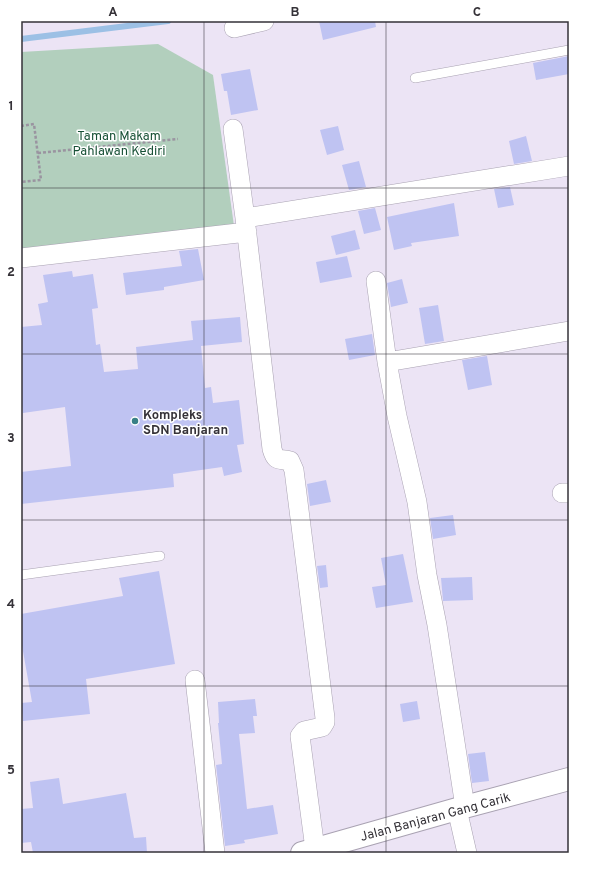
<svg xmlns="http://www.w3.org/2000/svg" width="590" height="874" font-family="Overpass,sans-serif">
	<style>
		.green { fill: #b2cfbd }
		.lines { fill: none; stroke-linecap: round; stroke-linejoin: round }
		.stream { stroke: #9cc0e5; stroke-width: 6 }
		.building { fill: #bfc3f2 }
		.service-casing { stroke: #a9a2b2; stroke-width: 10 }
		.minor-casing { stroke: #a9a2b2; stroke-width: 20 }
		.tertiary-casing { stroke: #a9a2b2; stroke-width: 24 }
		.path { stroke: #9a94a0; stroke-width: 2.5; stroke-dasharray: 3 2; stroke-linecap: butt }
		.service { stroke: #fff; stroke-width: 9 }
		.minor { stroke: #fff; stroke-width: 19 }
		.tertiary { stroke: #fff; stroke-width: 22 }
		.grid { fill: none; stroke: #353238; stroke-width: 1; stroke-opacity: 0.55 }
		.poi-dot { fill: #388086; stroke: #fff; stroke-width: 1.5 }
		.labels { text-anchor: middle; stroke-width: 3; stroke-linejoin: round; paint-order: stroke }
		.park-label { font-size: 13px; fill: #175035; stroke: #fff }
		.poi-label { font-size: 13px; font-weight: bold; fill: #353238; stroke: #fff; text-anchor: start }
		.street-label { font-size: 13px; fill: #353238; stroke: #fff }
		.neatline { fill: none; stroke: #353238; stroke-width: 1.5 }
		.grid-label { font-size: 13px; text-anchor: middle; font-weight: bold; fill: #353238 }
	</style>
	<rect width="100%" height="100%" fill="#ece4f5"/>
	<!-- green -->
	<path class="green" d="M 158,44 L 213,75 L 234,226 L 21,250 L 21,52 Z"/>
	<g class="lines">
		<!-- stream -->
		<path class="stream" d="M 21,39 L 168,21"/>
	</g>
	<!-- building -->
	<path class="building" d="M 319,21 L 375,21 L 376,27 L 323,40 Z
		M 569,56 L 569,74 L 536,80 L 533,63 Z
		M 250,69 L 258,110 L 231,115 L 227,91 L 224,91 L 221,74 Z
		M 338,126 L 344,150 L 327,155 L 320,130 Z
		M 526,136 L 532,161 L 514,164 L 509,141 Z
		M 359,161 L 366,187 L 349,190 L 342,165 Z
		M 510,187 L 514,205 L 498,208 L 494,189 Z
		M 454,203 L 459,236 L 411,243 L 412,246 L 394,250 L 387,217 Z
		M 375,208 L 381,230 L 364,234 L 358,211 Z
		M 355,230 L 360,249 L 336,255 L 331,236 Z
		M 198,249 L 204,280 L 164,287 L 164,290 L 126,295 L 123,273 L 182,266 L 179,251 Z
		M 347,256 L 352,277 L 320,283 L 316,262 Z
		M 72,271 L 73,277 L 93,274 L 98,308 L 92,309 L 96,345 L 100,344 L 104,372 L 138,369 L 136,347 L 193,340 L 191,321 L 240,317 L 242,342 L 201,346 L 205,388 L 211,387 L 213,403 L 239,400 L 244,444 L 237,445 L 242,472 L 224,476 L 222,467 L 173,474 L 174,487 L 21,504 L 21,472 L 71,466 L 65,407 L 23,413 L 21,399 L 21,327 L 42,325 L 38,304 L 48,302 L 43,275 Z
		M 402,279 L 408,303 L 391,307 L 387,283 Z
		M 438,305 L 444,341 L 425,344 L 419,308 Z
		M 372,334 L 375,355 L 349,360 L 345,339 Z
		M 487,356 L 492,385 L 468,390 L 462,360 Z
		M 326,480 L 331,502 L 310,506 L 307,484 Z
		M 453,515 L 456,535 L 433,539 L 430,518 Z
		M 403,554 L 413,602 L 376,608 L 372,587 L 386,585 L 381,558 Z
		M 326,565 L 328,587 L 320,588 L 317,566 Z
		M 159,571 L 175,664 L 86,679 L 90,714 L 23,721 L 21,703 L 32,702 L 21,640 L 21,614 L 123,596 L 119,578 Z
		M 472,577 L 473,600 L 443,601 L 441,578 Z
		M 255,699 L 257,716 L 253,716 L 255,733 L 239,734 L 247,809 L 273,805 L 278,834 L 244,840 L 245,843 L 225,846 L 216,765 L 222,764 L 218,723 L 219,723 L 218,702 Z
		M 417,701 L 420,719 L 403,722 L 400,704 Z
		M 485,752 L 489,781 L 472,783 L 468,754 Z
		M 59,778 L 63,804 L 126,793 L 134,838 L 146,837 L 147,853 L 33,853 L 31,842 L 21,843 L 21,809 L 33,808 L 30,782 Z"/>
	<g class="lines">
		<defs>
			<path id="service" d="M 415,78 L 569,50
				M 21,575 L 160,556"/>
			<path id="minor" d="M 234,28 L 264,21
				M 233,129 L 245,218 L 272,449 C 276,463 279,458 290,461 L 294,470 L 325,718 L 325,722 L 322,727 L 304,731 L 300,736 L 315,849
				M 245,218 L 569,166
				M 21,258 L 247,232
				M 376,281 L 387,362 L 397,416 L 417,502 L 427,575 L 437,625 L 465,807
				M 387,362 L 569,331
				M 562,493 L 569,493
				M 195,680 L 215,853
				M 457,809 L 467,853"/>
			<path id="tertiary" d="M 302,853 L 457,809 L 569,779"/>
		</defs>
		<!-- service casing -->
		<use href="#service" class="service-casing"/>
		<!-- minor casing -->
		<use href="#minor" class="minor-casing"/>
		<!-- tertiary casing -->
		<use href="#tertiary" class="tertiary-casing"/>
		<!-- path -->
		<path class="path" d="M 21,126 L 34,124 L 41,180 L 21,182
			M 38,153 L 178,139"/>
		<!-- service -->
		<use href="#service" class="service"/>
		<!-- minor -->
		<use href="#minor" class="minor"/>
		<!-- tertiary -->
		<use href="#tertiary" class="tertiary"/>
	</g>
	<!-- grid -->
	<path class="grid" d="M 204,21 L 204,853M 386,21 L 386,853M 21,188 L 569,188M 21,354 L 569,354M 21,520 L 569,520M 21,686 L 569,686"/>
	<!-- markers -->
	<circle class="poi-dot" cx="135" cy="421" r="4"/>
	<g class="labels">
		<!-- park labels -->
		<g class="park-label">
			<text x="119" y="140">Taman Makam<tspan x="119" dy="15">Pahlawan Kediri</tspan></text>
		</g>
		<!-- poi labels -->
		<g class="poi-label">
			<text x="143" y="419">Kompleks<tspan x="143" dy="15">SDN Banjaran</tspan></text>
		</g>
		<!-- street labels -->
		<g class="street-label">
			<text transform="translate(435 816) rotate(-15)" y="5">Jalan Banjaran Gang Carik</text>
		</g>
	</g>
	<!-- border -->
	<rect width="590" height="874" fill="none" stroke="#ffffff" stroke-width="44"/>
	<rect x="22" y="22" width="546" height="830" class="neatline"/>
	<g class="grid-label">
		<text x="113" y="16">A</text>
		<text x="295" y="16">B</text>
		<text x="477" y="16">C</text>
		<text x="11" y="110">1</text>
		<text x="11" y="276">2</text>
		<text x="11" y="442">3</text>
		<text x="11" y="608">4</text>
		<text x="11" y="774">5</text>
	</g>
</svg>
